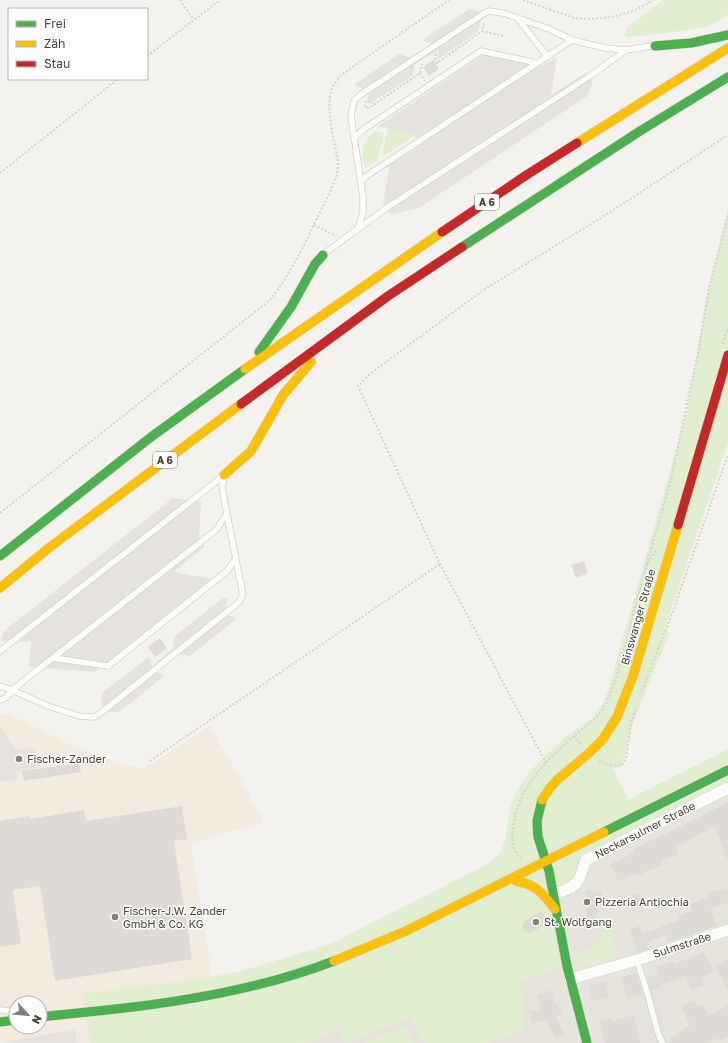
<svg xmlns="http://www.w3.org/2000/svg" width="728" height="1043" font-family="'Golos Text',sans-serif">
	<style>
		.residential { fill: #e7e4dc }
		.commercial { fill: #f3ebdf; fill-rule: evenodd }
		.green { fill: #e1eecf }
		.parking { fill: #e6e3df }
		.building { fill: #dedbd6 }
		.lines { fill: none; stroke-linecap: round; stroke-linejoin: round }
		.lane-casing { stroke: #d2d0cb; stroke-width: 7 }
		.street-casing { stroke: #d2d0cb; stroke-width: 12 }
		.fast-casing { stroke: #d3cfc5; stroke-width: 10 }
		.slow-casing { stroke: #d3cfc5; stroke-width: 10 }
		.jam-casing { stroke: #d3cfc5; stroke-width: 10 }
		.path { stroke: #d3d2cc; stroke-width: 2; stroke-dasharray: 2 2; stroke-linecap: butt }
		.lane { stroke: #fdfdfc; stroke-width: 5.5 }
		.street { stroke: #fdfdfc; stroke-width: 11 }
		.fast { stroke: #4caf50; stroke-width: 9 }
		.slow { stroke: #ffc107; stroke-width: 9 }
		.jam { stroke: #c62828; stroke-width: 9 }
		.poi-dot { fill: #868178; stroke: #fff; stroke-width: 1.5 }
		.labels { text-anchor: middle; stroke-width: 3; stroke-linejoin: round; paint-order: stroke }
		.shield { fill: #fff; stroke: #817c74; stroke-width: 1 }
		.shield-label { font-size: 10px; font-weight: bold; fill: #4b4439 }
		.street-label { font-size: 11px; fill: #4b4439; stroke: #fff }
		.poi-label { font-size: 11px; fill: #4b4439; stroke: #fff; text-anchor: start }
	</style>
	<rect width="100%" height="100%" fill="#f4f2ee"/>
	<!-- residential -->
	<path class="residential" d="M 728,785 L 728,1043 L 485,1043 L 524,1030 L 520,981 L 541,894 L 576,871 Z
		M 411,1017 L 424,1043 L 303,1043 L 339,1029 L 344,1043 Z"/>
	<!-- commercial -->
	<path class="commercial" d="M 7,713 L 67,743 L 118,763 L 144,769 L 210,725 L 264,822 L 191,843 L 212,977 L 84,993 L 86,1021 L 90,1043 L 0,1043 L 0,715 ZM 16,1003 L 40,1003 L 40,1027 L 16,1027 Z"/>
	<!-- green -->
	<path class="green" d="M 663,0 L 728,0 L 728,15 L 707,27 L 652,35 L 629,37 L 624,36 L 628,26 Z
		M 388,128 L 414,135 L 414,136 L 385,155 L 382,154 Z
		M 374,131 L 382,132 L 384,134 L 378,160 L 365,168 C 359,155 364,140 374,131 Z
		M 728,207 L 728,443 L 664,630 L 670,632 L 631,728 L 625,756 L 620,767 L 613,769 L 629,799 L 728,749 L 728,785 L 589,854 L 573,879 L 541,894 L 554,926 L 562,967 L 521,981 L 524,1030 L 485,1043 L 424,1043 L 410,1017 L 344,1043 L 339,1029 L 303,1043 L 90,1043 L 86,1021 L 84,993 L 212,977 L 245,970 L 328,945 L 488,864 L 501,852 L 506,836 L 510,808 L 517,790 L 530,771 L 567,735 L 591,719 L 602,705 L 611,680 L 688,407 L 705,305 Z
		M 608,928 L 619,957 L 579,969 L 576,968 L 574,955 L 601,942 L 598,933 Z
		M 407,1026 L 413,1043 L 362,1043 Z"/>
	<!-- parking -->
	<path class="parking" d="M 469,9 L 479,12 L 483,17 L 477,32 L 437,60 L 439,50 L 415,64 L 412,76 L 370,104 L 367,102 L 369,90 L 355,86 L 355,84 L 399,54 L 412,58 L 432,44 L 424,41 L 425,38 Z
		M 490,50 L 535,60 L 540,66 L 557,57 L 551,95 L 585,73 L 593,82 L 587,96 L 417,209 L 390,214 L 383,203 L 390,165 L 421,145 L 414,135 L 378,126 Z
		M 173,498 L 201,502 L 199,538 L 205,547 L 174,572 L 211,579 L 95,672 L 29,667 L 31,642 L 0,641 L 4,631 Z
		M 223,598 L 227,598 L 226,606 L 228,615 L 236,617 L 235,620 L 190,656 L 178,654 L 154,672 L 163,674 L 162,678 L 119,712 L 104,712 L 101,703 L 102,693 L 147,658 L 151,659 L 151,667 L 173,648 L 175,636 Z
		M 0,727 L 1,727 L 16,750 L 35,748 L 38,767 L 16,771 L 17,780 L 0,782 Z
		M 595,925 L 601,942 L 574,955 L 573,947 L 575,932 Z
		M 666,986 L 677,1013 L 679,1013 L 662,1035 L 663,1043 L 642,1043 L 629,998 L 646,994 Z
		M 75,1029 L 77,1043 L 0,1043 Z"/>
	<!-- building -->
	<path class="building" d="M 433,60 L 439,69 L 429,76 L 423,67 Z
		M 584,561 L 588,573 L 576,578 L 571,565 Z
		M 160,638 L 167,648 L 155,657 L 148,647 Z
		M 80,763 L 81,772 L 24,781 L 22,771 Z
		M 728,802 L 728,859 L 727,859 L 715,826 L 676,847 L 678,855 L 661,860 L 663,865 L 635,876 L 634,874 L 619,882 L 610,864 L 634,852 L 633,849 L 680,827 Z
		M 182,806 L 187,839 L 174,841 L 192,959 L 55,981 L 40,886 L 13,890 L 21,944 L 0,947 L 0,821 L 30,816 L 30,819 L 84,810 L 86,821 Z
		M 586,889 L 602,893 L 594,925 L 582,929 L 588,906 L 582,904 Z
		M 723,889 L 724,891 L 728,890 L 728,903 L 711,908 L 717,926 L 668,942 L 666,935 L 647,942 L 649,949 L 637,953 L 630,929 L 640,926 L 642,934 L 679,920 L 678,916 L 692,911 L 689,904 L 709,897 L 707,893 Z
		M 638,893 L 645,906 L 633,912 L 627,899 Z
		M 542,911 L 548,923 L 531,933 L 523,931 L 521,928 L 525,920 Z
		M 704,952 L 714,972 L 702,977 L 705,985 L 691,990 L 686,976 L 662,984 L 663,986 L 651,990 L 647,977 L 658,974 L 656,967 L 673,961 L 675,964 Z
		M 728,959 L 728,991 L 715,965 Z
		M 636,973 L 643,993 L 642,995 L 627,999 L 621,977 Z
		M 606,982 L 609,997 L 592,1001 L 589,986 Z
		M 551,990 L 555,1004 L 558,1003 L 562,1014 L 556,1016 L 564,1035 L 555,1039 L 546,1020 L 532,1023 L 530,1011 L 541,1009 L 537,995 Z
		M 694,1000 L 698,1007 L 703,1005 L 708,1015 L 728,1005 L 728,1036 L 720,1040 L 719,1038 L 707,1043 L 667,1043 L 667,1041 L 690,1025 L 681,1006 Z
		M 634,1015 L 641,1042 L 636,1043 L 605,1043 L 599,1021 L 611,1018 L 613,1021 Z"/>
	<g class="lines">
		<defs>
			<path id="lane" d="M 519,20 L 547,56
				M 354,138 L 364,129 L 481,51 L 537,63
				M 361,181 L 368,175 L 572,40
				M 358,229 L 363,212 L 363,197 L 351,116 L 354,101 L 360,95 L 483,14 L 489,11 L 503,13 L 549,29 L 572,40 L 605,48 L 626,50 L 652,46
				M 325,253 L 388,207 L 590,76 L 626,50
				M 0,651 L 222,477
				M 53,658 L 108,666 L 227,571 L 235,560
				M 0,686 L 12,690 L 48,706 L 79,716 L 94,717 L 102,712 L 238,603 L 242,597 L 242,590 L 227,514 L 222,487 L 224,477
				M 0,700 L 6,698 L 12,690 L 216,530 L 227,514
				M 637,960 L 647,992 L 659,1036 L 663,1043
				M 0,1010 L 16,1012"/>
			<path id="street" d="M 553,895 C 562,891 575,888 579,879 C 582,873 583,866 586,860 L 728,788
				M 570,979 L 637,960 L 728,930"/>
			<path id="fast" d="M 655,46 L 691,43 L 728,35
				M 462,247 L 640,131 L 728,77
				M 259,352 L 291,307 L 315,264 L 323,255
				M 0,556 L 151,437 L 245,369
				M 542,800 L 537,821 L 538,837 L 549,871 L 567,966 L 587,1043
				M 604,832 L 728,770
				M 40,1017 C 65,1014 91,1012 116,1009 C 190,1001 264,988 334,961
				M 0,1022 L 16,1020"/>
			<path id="slow" d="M 577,143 L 728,48
				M 245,369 L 442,232
				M 224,475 L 251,451 L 283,395 L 311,362
				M 0,588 L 50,547 L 241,404
				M 542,800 L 550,788 L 557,780 L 589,753 L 603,739 L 617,717 L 633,676 L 678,525
				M 514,877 L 516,881 C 537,885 542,893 555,909
				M 334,961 L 406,931 L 604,832"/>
			<path id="jam" d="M 442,232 L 528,174 L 577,143
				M 241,404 L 388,296 L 462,247
				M 678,525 L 728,355"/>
		</defs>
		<!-- lane casing -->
		<use href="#lane" class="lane-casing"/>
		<!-- street casing -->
		<use href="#street" class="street-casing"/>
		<!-- fast casing -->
		<use href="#fast" class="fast-casing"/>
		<!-- slow casing -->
		<use href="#slow" class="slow-casing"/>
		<!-- jam casing -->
		<use href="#jam" class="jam-casing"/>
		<!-- path -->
		<path class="path" d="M 180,0 L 193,19
			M 523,0 L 574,18 C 601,21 630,16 653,0
			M 484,23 L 482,31 L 503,36
			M 436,54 L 435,60 L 437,63 L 482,31
			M 147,56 L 220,0
			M 420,73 L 425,81
			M 366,101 L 365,107 L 369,108 L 420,73 L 422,64
			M 0,173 L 118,79
			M 314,225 L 336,236
			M 723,344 L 728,327
			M 0,513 L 269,301 C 291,274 306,241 321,210 C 326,200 332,190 335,179 C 338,173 338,167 338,161 C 334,140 326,112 331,91 C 333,85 337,80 341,75 L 449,0
			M 647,564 L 670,484 L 698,353 L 709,288 L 728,216
			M 642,691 L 673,611 L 728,455
			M 574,736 L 581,744
			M 150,761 L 440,564
			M 599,761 C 606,765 614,766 622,765 L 626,759 L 631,723 L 636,708
			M 546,763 L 440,564 L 358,386 L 371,373 L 485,289 L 607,214 L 725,137 L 728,137
			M 521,859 C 511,848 512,842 513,828 C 517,790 545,761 573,737 C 583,728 595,721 602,710 C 609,700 612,688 616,677 C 628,641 634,604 646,568 C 648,562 653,556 656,550"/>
		<!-- lane -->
		<use href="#lane" class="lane"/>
		<!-- street -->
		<use href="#street" class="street"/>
		<!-- fast -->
		<use href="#fast" class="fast"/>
		<!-- slow -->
		<use href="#slow" class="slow"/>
		<!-- jam -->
		<use href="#jam" class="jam"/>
	</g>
	<!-- markers -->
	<g class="poi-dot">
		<circle cx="19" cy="759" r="4"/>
		<circle cx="587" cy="902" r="4"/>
		<circle cx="115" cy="917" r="4"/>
		<circle cx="536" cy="922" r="4"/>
	</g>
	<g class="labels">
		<!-- shield labels -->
		<g class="shield">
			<rect x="475" y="194" width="24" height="16" rx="3"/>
			<rect x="153" y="452" width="24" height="16" rx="3"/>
		</g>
		<g class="shield-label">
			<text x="487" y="206">A 6</text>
			<text x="165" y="464">A 6</text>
		</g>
		<!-- street labels -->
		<g class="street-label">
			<text transform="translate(638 617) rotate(-74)" y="4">Binswanger Straße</text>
			<text transform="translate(645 830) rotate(-27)" y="4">Neckarsulmer Straße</text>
			<text transform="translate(682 945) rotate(-18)" y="4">Sulmstraße</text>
		</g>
		<!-- poi labels -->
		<g class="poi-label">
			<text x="27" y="763">Fischer-Zander</text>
			<text x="595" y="906">Pizzeria Antiochia</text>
			<text x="123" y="915">Fischer-J.W. Zander<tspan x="123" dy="13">GmbH &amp; Co. KG</tspan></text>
			<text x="544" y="926">St. Wolfgang</text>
		</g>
	</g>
	<!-- legend -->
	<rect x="8" y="8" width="140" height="72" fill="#ffffff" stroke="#b7b4b0"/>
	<rect x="16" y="21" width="20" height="6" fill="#4caf50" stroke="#b7b4b0"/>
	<text x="44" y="28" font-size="12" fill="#4b4439">Frei</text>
	<rect x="16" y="41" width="20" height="6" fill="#ffc107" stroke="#b7b4b0"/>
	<text x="44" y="48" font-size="12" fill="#4b4439">Zäh</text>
	<rect x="16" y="61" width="20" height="6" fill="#c62828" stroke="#b7b4b0"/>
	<text x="44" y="68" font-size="12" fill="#4b4439">Stau</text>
	<!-- north arrow -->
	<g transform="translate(28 1015) rotate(117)"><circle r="19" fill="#ffffff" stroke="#b7b4b0"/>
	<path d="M0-3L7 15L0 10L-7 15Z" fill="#868178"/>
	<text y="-6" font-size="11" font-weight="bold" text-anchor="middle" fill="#4b4439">N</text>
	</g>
</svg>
